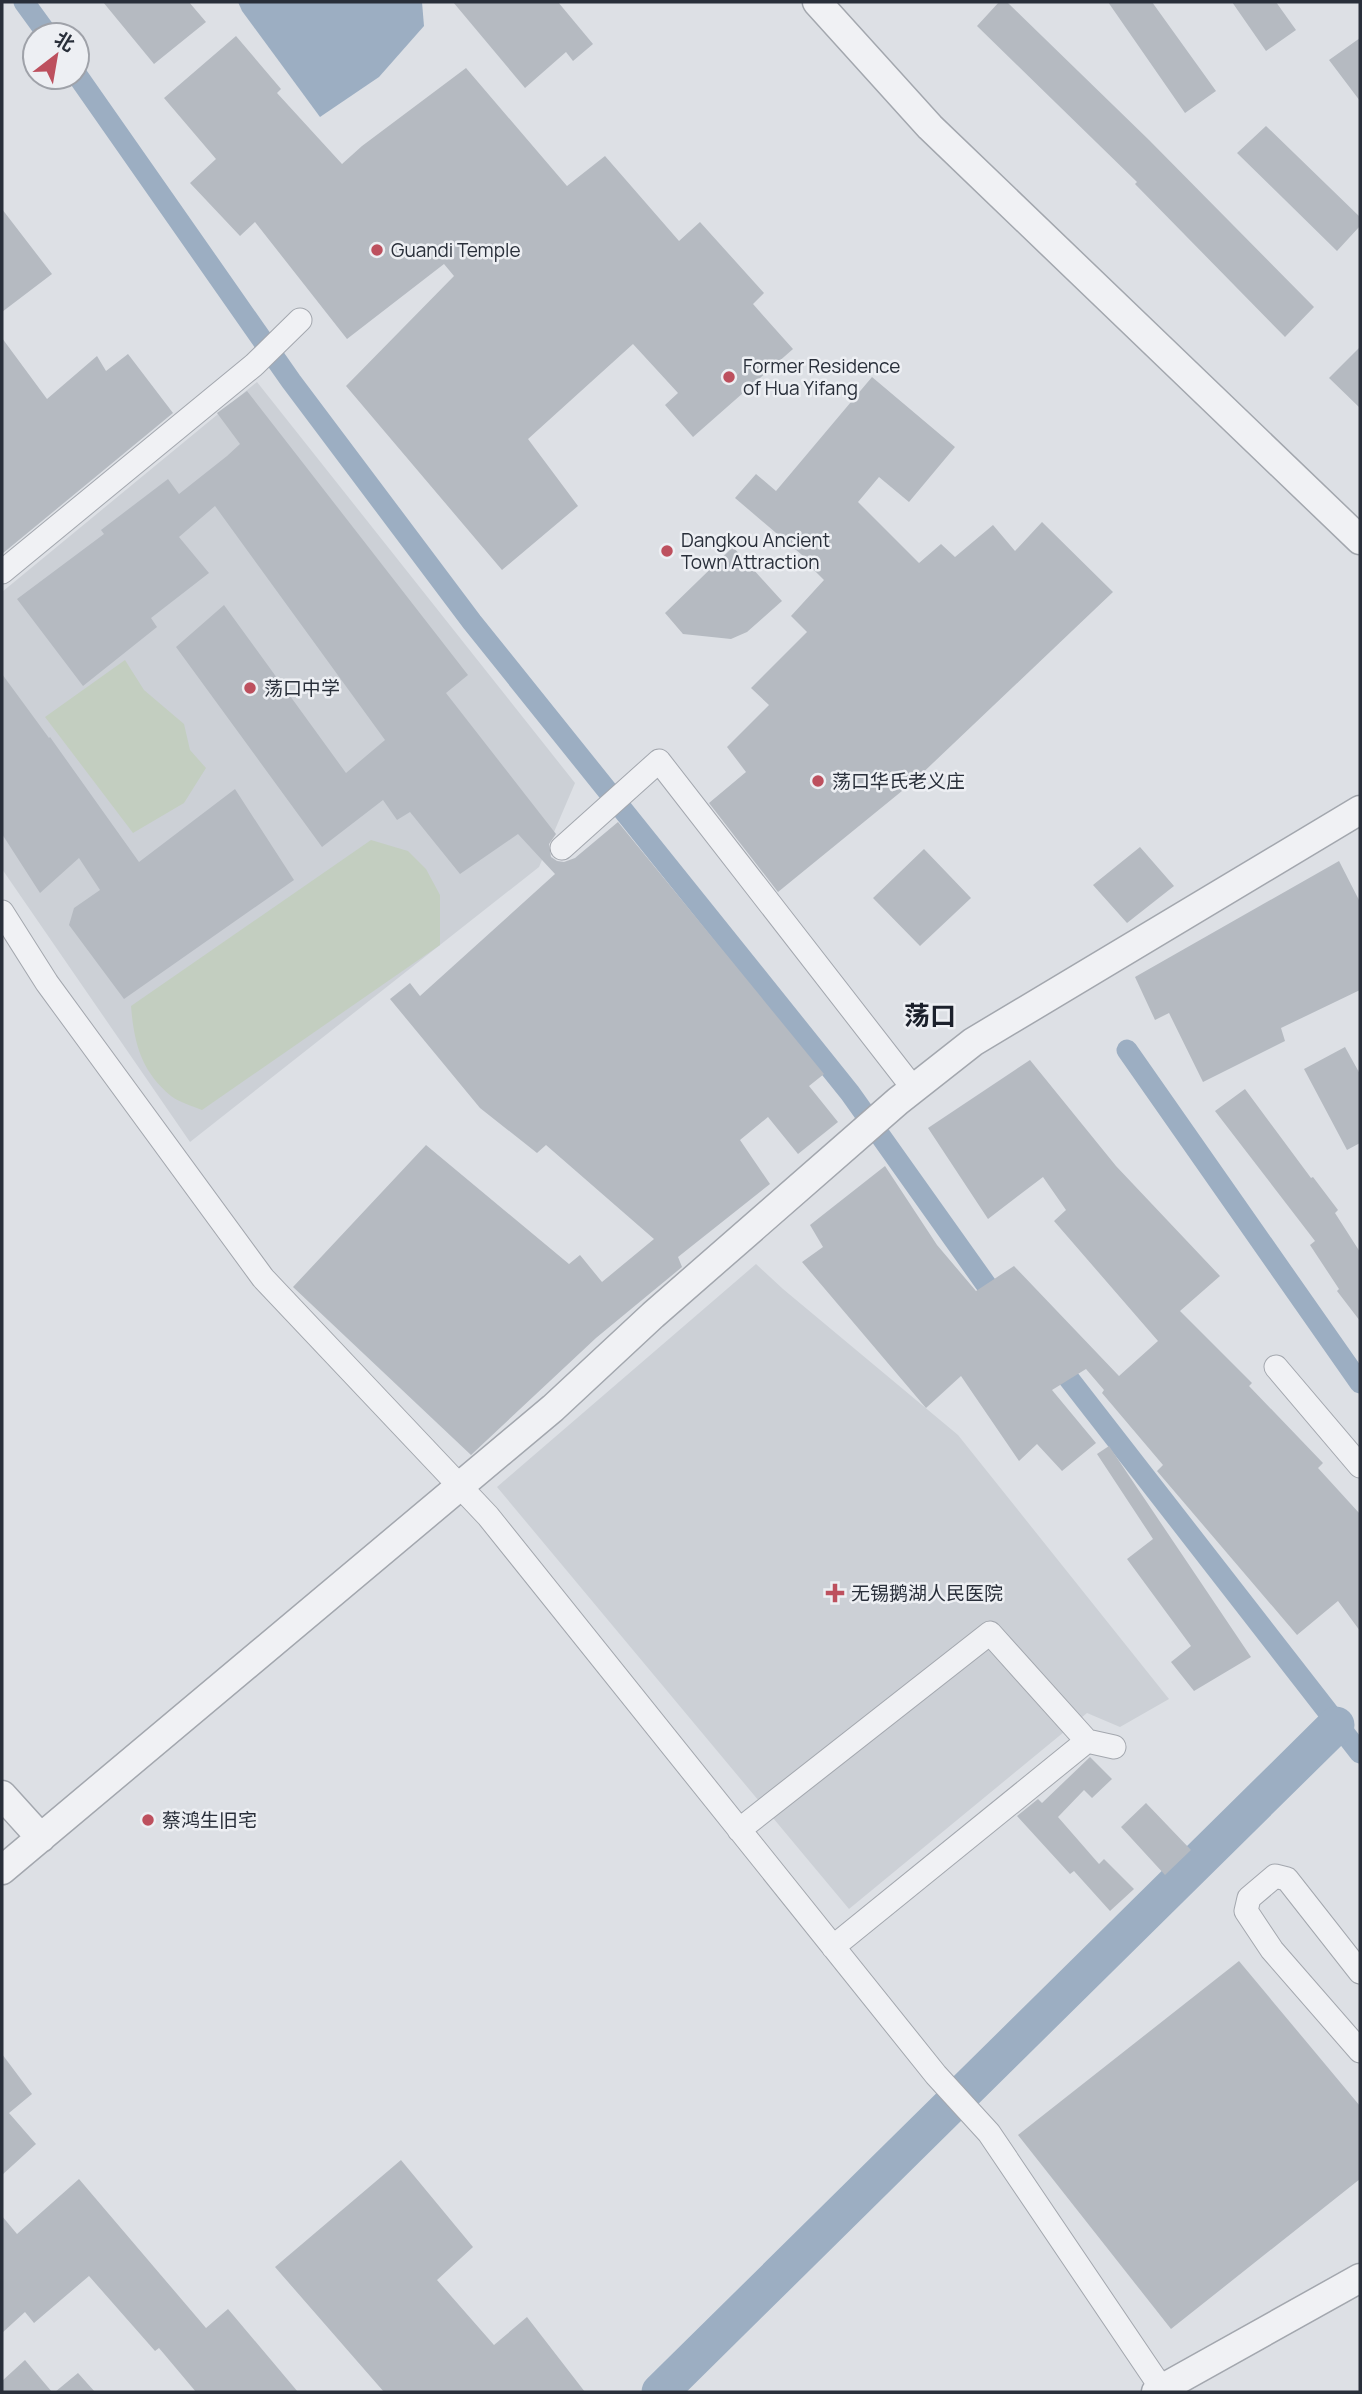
<svg xmlns="http://www.w3.org/2000/svg" width="1362" height="2394" font-family="Manrope,'Noto Sans SC',sans-serif">
	<style>
		.built { fill: #ccd0d6 }
		.green { fill: #c3cec0 }
		.water { fill: #9caec2 }
		.lines { fill: none; stroke-linecap: round; stroke-linejoin: round }
		.canal { stroke: #9caec2; stroke-width: 21 }
		.river { stroke: #9caec2; stroke-width: 37 }
		.building { fill: #b5bac1 }
		.minor-casing { stroke: #a3a7ae; stroke-width: 25 }
		.tertiary-casing { stroke: #a3a7ae; stroke-width: 31 }
		.minor { stroke: #f0f1f4; stroke-width: 23 }
		.tertiary { stroke: #f0f1f4; stroke-width: 28 }
		.poi-dot { fill: #bd505e; stroke: #edeff3; stroke-width: 2.5 }
		.labels { text-anchor: middle; stroke-width: 5; stroke-linejoin: round; paint-order: stroke }
		.poi-label { font-size: 19px; fill: #292f3a; stroke: #edeff3; text-anchor: start }
		.district-label { font-size: 26px; font-weight: bold; fill: #1b202b; stroke: #edeff3 }
	</style>
	<rect width="100%" height="100%" fill="#dde0e5"/>
	<!-- built -->
	<path class="built" d="M 257,382 L 575,783 L 539,867 L 190,1142 L 2,869 L 2,592 Z
		M 756,1264 L 783,1289 L 958,1435 L 1169,1699 L 1120,1727 L 1087,1713 L 849,1909 L 497,1487 Z"/>
	<!-- green -->
	<path class="green" d="M 125,660 L 144,690 L 184,724 L 190,750 L 206,768 L 184,803 L 133,833 L 45,717 Z
		M 371,840 L 408,851 L 426,869 L 440,895 L 440,945 L 202,1110 C 192,1106 179,1102 171,1096 C 141,1071 134,1043 131,1006 Z"/>
	<!-- water -->
	<path class="water" d="M 238,2 L 422,2 L 424,26 L 379,77 L 320,117 L 242,11 Z"/>
	<g class="lines">
		<!-- canal -->
		<path class="canal" d="M 24,2 L 48,35
			M 77,75 L 291,381 L 472,622 L 850,1093 L 1002,1307
			M 1127,1050 L 1360,1383
			M 1052,1357 L 1360,1753"/>
		<!-- river -->
		<path class="river" d="M 660,2392 L 1336,1725"/>
	</g>
	<!-- building -->
	<path class="building" d="M 103,2 L 189,2 L 206,22 L 154,64 Z
		M 453,2 L 558,2 L 593,44 L 573,61 L 566,52 L 525,88 Z
		M 999,2 L 1007,2 L 1149,140 L 1314,307 L 1285,337 L 1135,184 L 1137,182 L 977,26 Z
		M 1108,2 L 1152,2 L 1216,91 L 1185,113 Z
		M 1232,2 L 1276,2 L 1296,30 L 1266,51 Z
		M 236,36 L 281,89 L 277,93 L 342,164 L 362,146 L 466,68 L 567,186 L 605,156 L 679,241 L 700,222 L 764,293 L 753,304 L 793,349 L 693,437 L 665,405 L 678,393 L 633,344 L 528,439 L 578,506 L 502,570 L 346,386 L 454,276 L 444,264 L 347,339 L 255,222 L 240,236 L 190,183 L 216,159 L 164,98 Z
		M 1360,38 L 1360,101 L 1329,60 Z
		M 1266,126 L 1360,217 L 1360,226 L 1337,251 L 1237,153 Z
		M 2,209 L 52,274 L 2,312 Z
		M 2,338 L 47,399 L 97,356 L 106,371 L 128,354 L 173,413 L 2,554 Z
		M 1360,347 L 1360,408 L 1329,378 Z
		M 872,377 L 955,447 L 909,502 L 879,477 L 858,502 L 919,563 L 941,544 L 955,557 L 993,525 L 1015,551 L 1042,522 L 1113,592 L 913,782 L 778,892 L 709,803 L 746,772 L 727,747 L 769,705 L 751,688 L 807,632 L 791,616 L 824,580 L 813,569 L 815,566 L 735,498 L 756,474 L 776,491 Z
		M 247,391 L 468,675 L 446,693 L 556,834 L 549,844 L 551,857 L 557,861 L 564,862 L 575,858 L 618,822 L 824,1074 L 809,1086 L 838,1122 L 798,1154 L 768,1117 L 740,1140 L 770,1184 L 678,1257 L 682,1267 L 596,1338 L 471,1455 L 293,1287 L 426,1145 L 569,1264 L 580,1255 L 602,1282 L 654,1239 L 546,1145 L 537,1153 L 480,1108 L 390,999 L 410,983 L 420,996 L 555,874 L 518,834 L 460,874 L 410,812 L 397,820 L 383,800 L 322,847 L 176,647 L 224,605 L 346,773 L 385,740 L 215,506 L 179,537 L 209,573 L 151,618 L 157,627 L 83,686 L 17,599 L 104,534 L 101,530 L 168,479 L 179,494 L 227,456 L 240,444 L 217,413 Z
		M 733,547 L 782,601 L 747,632 L 731,639 L 683,634 L 665,613 Z
		M 2,674 L 49,738 L 50,737 L 139,862 L 235,789 L 294,880 L 124,999 L 69,925 L 74,908 L 100,890 L 79,858 L 40,893 L 2,834 Z
		M 1140,847 L 1174,886 L 1127,923 L 1093,885 Z
		M 924,849 L 971,898 L 920,946 L 873,898 Z
		M 1339,861 L 1360,902 L 1360,990 L 1281,1028 L 1285,1041 L 1203,1082 L 1169,1013 L 1155,1020 L 1135,977 Z
		M 1345,1047 L 1360,1074 L 1360,1143 L 1347,1150 L 1304,1069 Z
		M 1030,1060 L 1116,1166 L 1220,1276 L 1180,1311 L 1252,1383 L 1249,1386 L 1323,1463 L 1318,1468 L 1360,1514 L 1360,1631 L 1338,1601 L 1297,1635 L 1157,1471 L 1163,1465 L 1102,1393 L 1104,1390 L 1086,1369 L 1052,1390 L 1096,1443 L 1062,1471 L 1037,1444 L 1019,1461 L 961,1376 L 926,1408 L 802,1262 L 823,1247 L 810,1225 L 885,1166 L 937,1245 L 976,1291 L 1014,1266 L 1119,1376 L 1158,1341 L 1054,1221 L 1066,1210 L 1043,1177 L 988,1219 L 928,1128 Z
		M 1245,1089 L 1311,1178 L 1313,1177 L 1338,1210 L 1335,1213 L 1360,1252 L 1360,1321 L 1337,1291 L 1339,1289 L 1310,1245 L 1315,1241 L 1215,1111 Z
		M 1109,1446 L 1251,1657 L 1194,1691 L 1171,1662 L 1191,1646 L 1127,1559 L 1153,1539 L 1097,1454 Z
		M 1090,1757 L 1112,1779 L 1092,1798 L 1084,1790 L 1058,1817 L 1099,1864 L 1104,1859 L 1134,1889 L 1110,1911 L 1074,1871 L 1070,1874 L 1017,1816 L 1038,1799 L 1042,1803 Z
		M 1146,1803 L 1191,1850 L 1165,1875 L 1121,1827 Z
		M 1239,1961 L 1360,2106 L 1360,2179 L 1171,2329 L 1018,2135 Z
		M 2,2054 L 32,2094 L 9,2113 L 36,2144 L 2,2175 Z
		M 401,2160 L 473,2247 L 437,2280 L 494,2345 L 527,2317 L 585,2392 L 384,2392 L 275,2267 Z
		M 79,2179 L 206,2328 L 228,2309 L 298,2392 L 196,2392 L 159,2348 L 155,2351 L 89,2276 L 34,2323 L 25,2312 L 2,2333 L 2,2216 L 17,2234 Z
		M 25,2360 L 52,2392 L 2,2392 L 2,2381 Z
		M 78,2373 L 95,2392 L 55,2392 Z"/>
	<g class="lines">
		<defs>
			<path id="minor" d="M 2,572 L 254,365 L 300,320
				M 562,848 L 659,761 L 913,1088
				M 2,912 L 47,983 L 263,1278 L 488,1516 L 936,2075 L 989,2133 L 1162,2389
				M 1276,1367 L 1360,1466
				M 739,1830 L 990,1633 L 1087,1741
				M 833,1947 L 1087,1741 L 1114,1747
				M 1360,1972 L 1287,1879 L 1275,1876 L 1249,1898 L 1246,1911 L 1272,1950 L 1360,2051"/>
			<path id="tertiary" d="M 817,2 L 930,127 L 1360,540
				M 2,1795 L 41,1838
				M 2,1870 L 553,1408 L 653,1315 L 898,1101 L 973,1042 L 1360,810
				M 1156,2392 L 1360,2278"/>
		</defs>
		<!-- minor casing -->
		<use href="#minor" class="minor-casing"/>
		<!-- tertiary casing -->
		<use href="#tertiary" class="tertiary-casing"/>
		<!-- minor -->
		<use href="#minor" class="minor"/>
		<!-- tertiary -->
		<use href="#tertiary" class="tertiary"/>
	</g>
	<!-- markers -->
	<g class="poi-dot">
		<circle cx="377" cy="250" r="7"/>
		<circle cx="729" cy="377" r="7"/>
		<circle cx="667" cy="551" r="7"/>
		<circle cx="250" cy="688" r="7"/>
		<circle cx="818" cy="781" r="7"/>
		<path d="M831.5 1582.5h7v7h7v7h-7v7h-7v-7h-7v-7h7z"/>
		<circle cx="148" cy="1820" r="7"/>
	</g>
	<g class="labels">
		<!-- poi labels -->
		<g class="poi-label">
			<text x="391" y="257">Guandi Temple</text>
			<text x="743" y="373">Former Residence<tspan x="743" dy="22">of Hua Yifang</tspan></text>
			<text x="681" y="547">Dangkou Ancient<tspan x="681" dy="22">Town Attraction</tspan></text>
			<text x="264" y="695">荡口中学</text>
			<text x="832" y="788">荡口华氏老义庄</text>
			<text x="851" y="1600">无锡鹅湖人民医院</text>
			<text x="162" y="1827">蔡鸿生旧宅</text>
		</g>
		<!-- district labels -->
		<g class="district-label">
			<text x="930" y="1025">荡口</text>
		</g>
	</g>
	<!-- border -->
	<rect width="1362" height="2394" fill="none" stroke="#292f3a" stroke-width="7"/>
	<!-- north arrow -->
	<g transform="translate(56 56) rotate(31)"><circle r="33" fill="#edeff3" stroke="#9fa2a9" stroke-width="2"/>
	<path d="M0-5L12 26L0 18L-12 26Z" fill="#bd505e"/>
	<text y="-10" font-size="19" font-weight="bold" text-anchor="middle" fill="#292f3a">北</text>
	</g>
</svg>
